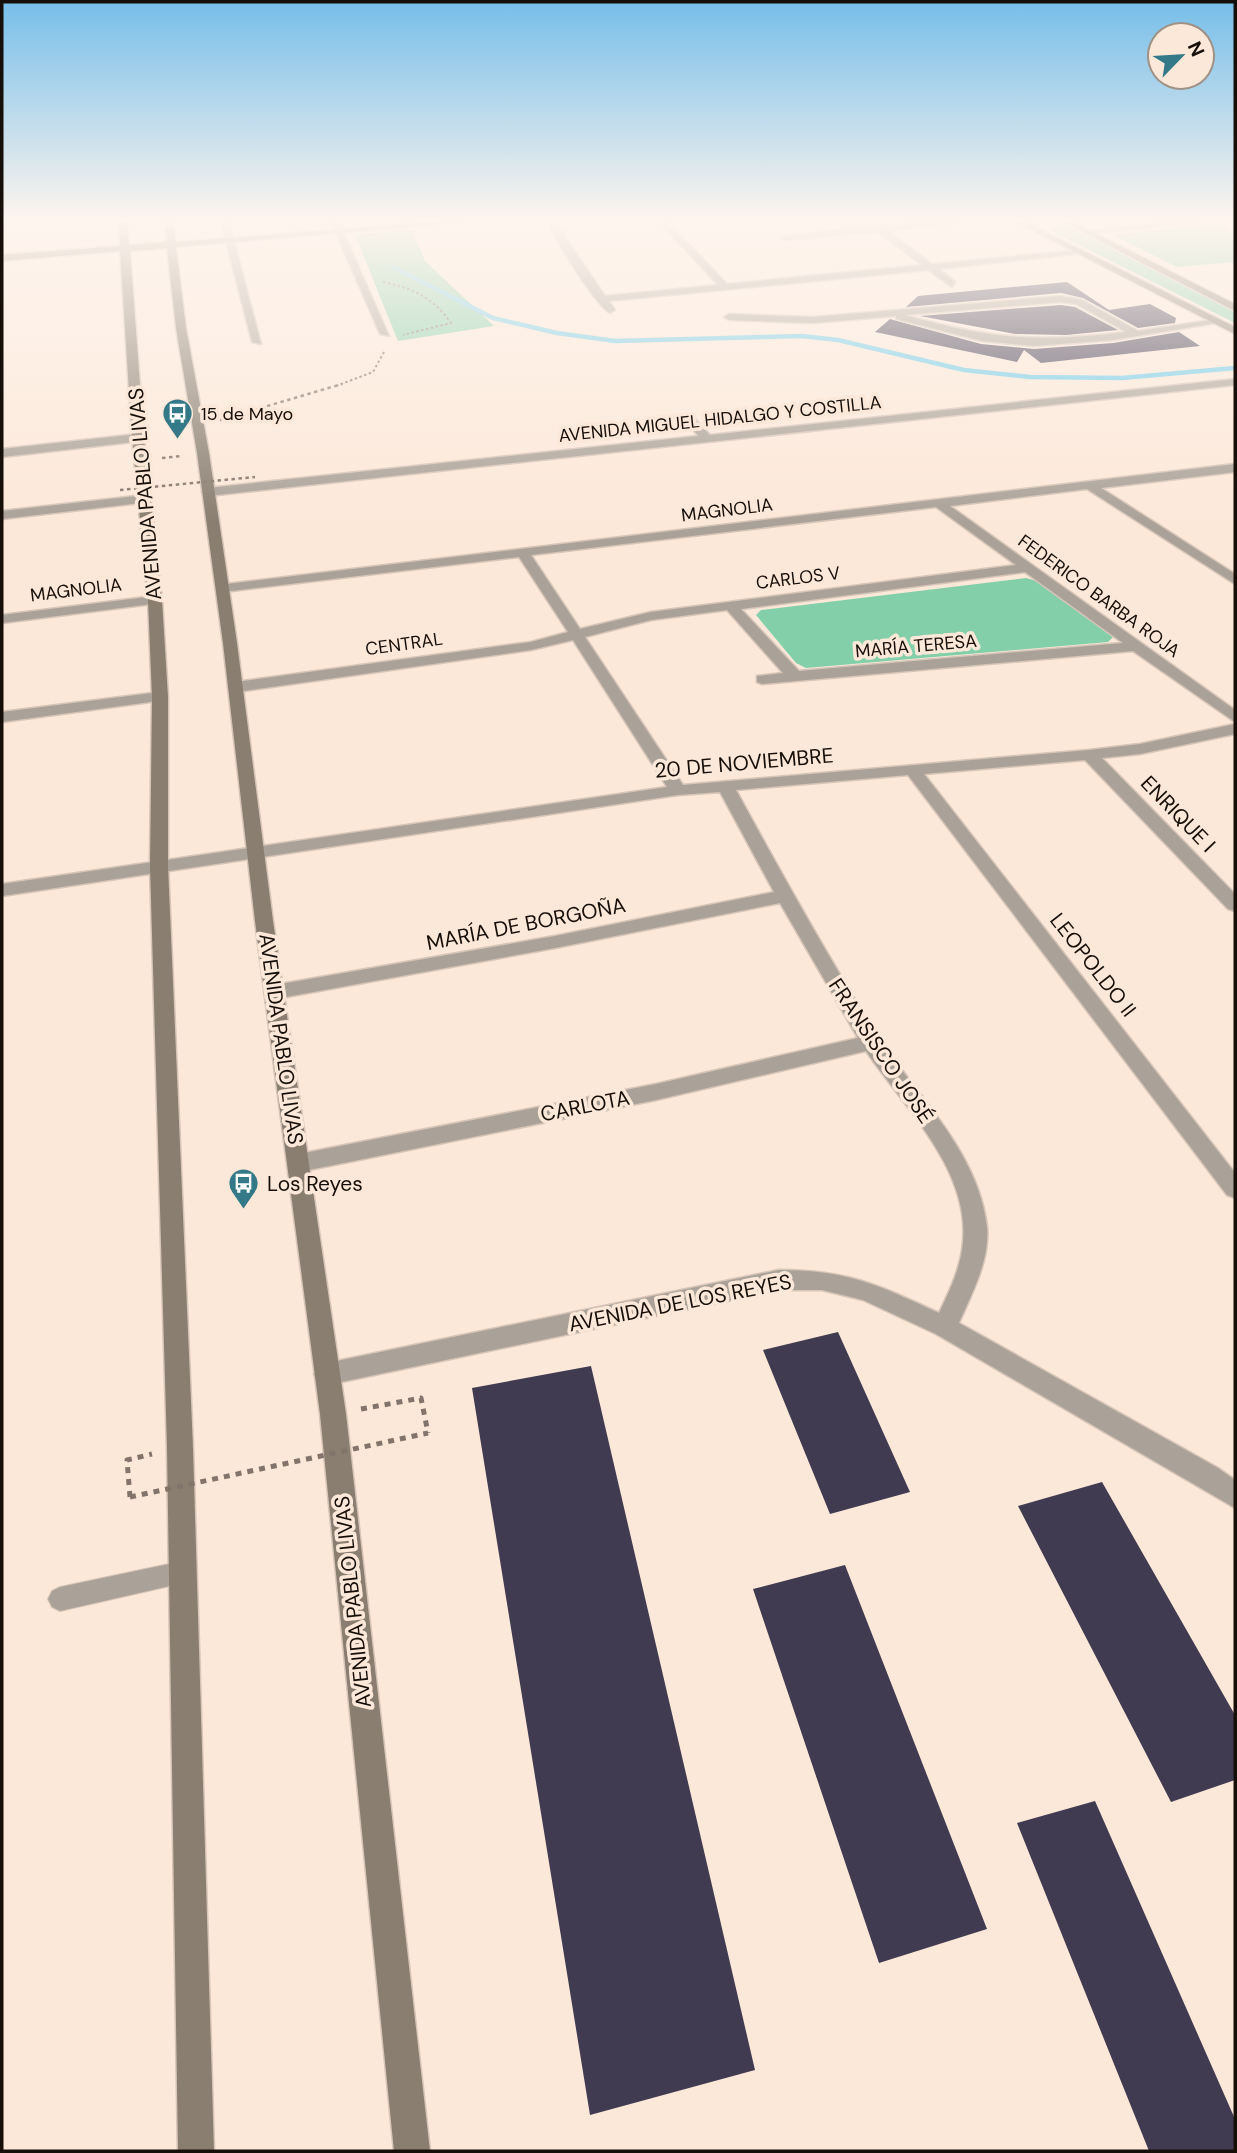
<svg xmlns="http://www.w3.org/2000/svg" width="1237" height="2153" font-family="'DM Sans',sans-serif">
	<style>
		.green { fill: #82cfa9 }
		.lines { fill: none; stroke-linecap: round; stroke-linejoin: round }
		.stream { stroke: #6bccea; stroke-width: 4.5 }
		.building { fill: #403b51 }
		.lane-casing { stroke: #d7c5b8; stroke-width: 2 }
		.street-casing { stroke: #d7c5b8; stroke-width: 3 }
		.secondary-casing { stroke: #d7c5b8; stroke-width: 3 }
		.path-far2 { stroke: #82746a; stroke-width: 2; stroke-dasharray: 2.5 2.5; stroke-linecap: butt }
		.path-far1 { stroke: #82746a; stroke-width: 2.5; stroke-dasharray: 3.5 3.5; stroke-linecap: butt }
		.path { stroke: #82746a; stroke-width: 5; stroke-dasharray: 6 6; stroke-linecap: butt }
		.lane { fill: #aaa298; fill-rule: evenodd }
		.street { fill: #aaa298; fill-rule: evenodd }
		.secondary { fill: #897e70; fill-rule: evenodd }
		.path-bridge-far1 { stroke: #82746a; stroke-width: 2.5; stroke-dasharray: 3.5 3.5; stroke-linecap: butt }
		.path-bridge { stroke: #82746a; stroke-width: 5; stroke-dasharray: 6 6; stroke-linecap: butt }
		.labels { text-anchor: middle; stroke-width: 7; stroke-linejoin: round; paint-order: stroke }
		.far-poi-label { font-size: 18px; fill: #160e08; stroke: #fce8d9; text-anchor: start }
		.far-street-label { font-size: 18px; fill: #160e08; stroke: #fce8d9 }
		.street-label { font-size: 21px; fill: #160e08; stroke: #fce8d9 }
		.poi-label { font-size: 21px; fill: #160e08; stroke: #fce8d9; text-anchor: start }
	</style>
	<rect width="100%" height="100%" fill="#fce8d9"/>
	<!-- green -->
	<path class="green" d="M 1219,224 L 1235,232 L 1235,262 L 1177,267 L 1113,235 Z
		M 1069,225 L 1235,311 L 1235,323 L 1051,231 L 1056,226 Z
		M 412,230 L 425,261 L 494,326 L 398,341 L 355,235 Z
		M 1026,578 L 1040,582 L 1115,635 L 1108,642 L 806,668 L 796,663 L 756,615 L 761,610 Z"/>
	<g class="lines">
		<!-- stream -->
		<path class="stream" d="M 393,267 L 493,318 L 557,333 L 615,341 L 802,336 L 838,340 L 964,370 L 1030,377 L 1122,378 L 1235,368"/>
	</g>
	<!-- building -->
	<path class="building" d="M 1067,282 L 1109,310 L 1150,304 L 1176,318 L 1175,323 L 1138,328 L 1083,298 L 1061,293 L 906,307 L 918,296 Z
		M 1061,305 L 1075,307 L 1118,330 L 1066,335 L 1015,334 L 920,316 Z
		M 890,319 L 981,344 L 1034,349 L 1113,343 L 1179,332 L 1200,346 L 1041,363 L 1024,350 L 1017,362 L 875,332 Z
		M 838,1332 L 910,1492 L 830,1514 L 763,1350 Z
		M 591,1366 L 755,2070 L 590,2115 L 472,1388 Z
		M 1102,1482 L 1235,1715 L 1235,1780 L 1171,1802 L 1018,1506 Z
		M 845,1565 L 987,1929 L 879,1963 L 753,1589 Z
		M 1095,1801 L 1235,2119 L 1235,2151 L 1149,2151 L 1017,1823 Z"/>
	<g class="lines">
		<defs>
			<path id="lane" d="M 183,1561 L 191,1564 L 195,1572 L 191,1580 L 183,1583 L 60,1611 L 52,1607 L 48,1599 L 52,1591 L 60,1587 Z"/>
			<path id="street" d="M 221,222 L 229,222 L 261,344 L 252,342 Z
				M 331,222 L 339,222 L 389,336 L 380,334 Z
				M 547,222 L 555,222 L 605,296 L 718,285 L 659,222 L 668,222 L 727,284 L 922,265 L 878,232 L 784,240 L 780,237 L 879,225 L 964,222 L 888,231 L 932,264 L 1080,250 L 1085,253 L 939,269 L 955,282 L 952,287 L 928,270 L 609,301 L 615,310 L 610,313 C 594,304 557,241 547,222 Z
				M 1170,222 L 1200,222 L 1087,235 L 1083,232 Z
				M 1061,296 L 1082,300 L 1138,331 L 1217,319 L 1222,322 L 1113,340 L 1034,346 L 982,341 L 896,319 L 896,316 L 813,323 L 729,320 L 724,317 L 729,314 L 813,317 ZM 1061,302 L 1076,304 L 1126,332 C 1038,343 990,339 905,315 Z
				M 1235,379 L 1235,385 L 208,496 L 202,492 L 208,488 L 698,436 L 684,417 L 690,414 L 710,435 Z
				M 138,434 L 144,438 L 142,441 L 2,457 L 2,449 Z
				M 1235,464 L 1235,472 L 1101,488 L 1235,574 L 1235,584 L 1087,489 L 950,506 L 1235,710 L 1235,722 L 1133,651 L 762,684 L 757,682 L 757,676 L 783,673 L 727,610 L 651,620 L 585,637 L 683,785 L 1089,750 L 1140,744 L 1235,724 L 1235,734 L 1140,754 L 1102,758 L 1235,894 L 1235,911 L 1228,909 L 1085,760 L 924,774 L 1235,1173 L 1235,1198 L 1227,1195 L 908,775 L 736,790 C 780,871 825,952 874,1030 C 913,1093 978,1149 987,1227 C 990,1260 972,1293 959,1323 L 1218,1468 L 1235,1480 L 1235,1508 L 936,1334 L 863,1300 L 822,1290 L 779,1290 L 327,1385 L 318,1382 L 314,1374 L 318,1366 L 327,1363 L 779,1270 C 848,1270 878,1285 939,1313 C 950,1290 961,1267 963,1242 C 970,1169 903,1106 866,1051 L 656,1100 L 299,1172 L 291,1169 L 288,1163 L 291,1157 L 299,1154 L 656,1084 L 858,1038 L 780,903 L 555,948 L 275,999 L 265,992 L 275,985 L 555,936 L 774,892 L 720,792 L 678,795 L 2,896 L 2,884 L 667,787 L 573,640 L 531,650 L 236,692 L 228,687 L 236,682 L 531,642 L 568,632 L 519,557 L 223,592 L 218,591 L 218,585 ZM 936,507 L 1016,565 L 651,612 L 580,629 L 531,555 ZM 1025,572 L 1123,643 L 799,671 L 741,609 Z
				M 145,495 L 151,499 L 149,502 L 2,519 L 2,511 Z
				M 155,596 L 160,597 L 160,603 L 2,623 L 2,615 Z
				M 160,692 L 165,694 L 165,700 L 2,722 L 2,712 Z"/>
			<path id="secondary" d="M 119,222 L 127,222 L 129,245 L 167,242 L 165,222 L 173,222 L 176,242 L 431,222 L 465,222 L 176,247 L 186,328 L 209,453 L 237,643 L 273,921 L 346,1414 L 430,2151 L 394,2151 L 320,1414 L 255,921 L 223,643 L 197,453 L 176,328 L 167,248 L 130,251 L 144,438 L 162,600 L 168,697 L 168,866 L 193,1448 L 214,2151 L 178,2151 L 167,1448 L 150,866 L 152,697 L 148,600 L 132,438 L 120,251 L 2,261 L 2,255 L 120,246 Z
				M 1016,222 L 1026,222 L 1235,327 L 1235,334 Z
				M 1063,222 L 1073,222 L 1235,304 L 1235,311 Z"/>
		</defs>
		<!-- lane casing -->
		<use href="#lane" class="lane-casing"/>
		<!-- street casing -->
		<use href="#street" class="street-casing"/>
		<!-- secondary casing -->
		<use href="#secondary" class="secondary-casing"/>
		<!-- path-far2 -->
		<path class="path-far2" d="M 383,282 C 412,288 434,298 451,323 L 403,335
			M 336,386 L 373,372 L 384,352"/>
		<!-- path-far1 -->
		<path class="path-far1" d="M 220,420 L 342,384
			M 162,458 L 182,456"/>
		<!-- path -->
		<path class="path" d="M 361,1409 L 421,1398 L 428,1433
			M 130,1497 L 127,1460 L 152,1454"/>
		<!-- lane -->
		<use href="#lane" class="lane"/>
		<!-- street -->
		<use href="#street" class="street"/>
		<!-- secondary -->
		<use href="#secondary" class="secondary"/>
		<!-- path-bridge-far1 -->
		<path class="path-bridge-far1" d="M 120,490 L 255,477"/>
		<!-- path-bridge -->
		<path class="path-bridge" d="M 130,1497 L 428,1433"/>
	</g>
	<!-- sky -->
	<linearGradient id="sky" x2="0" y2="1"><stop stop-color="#76bee9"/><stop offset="0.42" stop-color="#fef5ee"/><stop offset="1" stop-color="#fef5ee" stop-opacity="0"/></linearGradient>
	<rect width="1237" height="523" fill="url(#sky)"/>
	<!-- icons -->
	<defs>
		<symbol id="bus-pin" viewBox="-11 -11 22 30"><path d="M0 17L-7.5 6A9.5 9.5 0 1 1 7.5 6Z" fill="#347987" stroke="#fce8d9"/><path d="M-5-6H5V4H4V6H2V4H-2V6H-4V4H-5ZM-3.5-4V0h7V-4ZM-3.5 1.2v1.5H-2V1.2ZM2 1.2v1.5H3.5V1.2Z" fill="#fff"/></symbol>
	</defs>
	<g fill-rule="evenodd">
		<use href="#bus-pin" x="160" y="396" width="35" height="47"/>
		<use href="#bus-pin" x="226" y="1166" width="35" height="47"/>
	</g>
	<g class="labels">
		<!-- far-poi labels -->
		<g class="far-poi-label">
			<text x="201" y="420">15 de Mayo</text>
		</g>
		<!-- far-street labels -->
		<g class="far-street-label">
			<text transform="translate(720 419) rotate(-6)" y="6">AVENIDA MIGUEL HIDALGO Y COSTILLA</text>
			<text transform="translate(727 510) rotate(-7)" y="6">MAGNOLIA</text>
			<text transform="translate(798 578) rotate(-7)" y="6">CARLOS V</text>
			<text transform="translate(76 590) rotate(-7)" y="6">MAGNOLIA</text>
			<text transform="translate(1099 596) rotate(36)" y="6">FEDERICO BARBA ROJA</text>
			<text transform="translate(404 644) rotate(-8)" y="6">CENTRAL</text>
			<text transform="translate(916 646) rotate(-5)" y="6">MARÍA TERESA</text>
		</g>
		<!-- street labels -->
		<g class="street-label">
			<text transform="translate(145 494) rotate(-95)" y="7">AVENIDA PABLO LIVAS</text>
			<text transform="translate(744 763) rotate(-5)" y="7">20 DE NOVIEMBRE</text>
			<text transform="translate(1178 814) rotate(46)" y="7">ENRIQUE I</text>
			<text transform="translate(526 924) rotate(-11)" y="7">MARÍA DE BORGOÑA</text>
			<text transform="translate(1093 965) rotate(52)" y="7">LEOPOLDO II</text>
			<text transform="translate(281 1039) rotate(82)" y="7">AVENIDA PABLO LIVAS</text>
			<text transform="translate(881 1051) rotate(56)" y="7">FRANSISCO JOSÉ</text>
			<text transform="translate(585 1106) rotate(-11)" y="7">CARLOTA</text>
			<text transform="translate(680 1303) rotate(-11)" y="7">AVENIDA DE LOS REYES</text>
			<text transform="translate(353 1602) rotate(-96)" y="7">AVENIDA PABLO LIVAS</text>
		</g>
		<!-- poi labels -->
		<g class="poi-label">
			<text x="267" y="1191">Los Reyes</text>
		</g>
	</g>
	<!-- border -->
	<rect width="1237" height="2153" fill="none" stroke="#160e08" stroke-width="7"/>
	<!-- north arrow -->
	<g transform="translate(1181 56) rotate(65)"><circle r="33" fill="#fce8d9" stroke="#a09185" stroke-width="2"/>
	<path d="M0-5L12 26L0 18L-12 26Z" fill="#347987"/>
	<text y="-10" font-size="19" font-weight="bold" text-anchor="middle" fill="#160e08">N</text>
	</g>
</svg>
